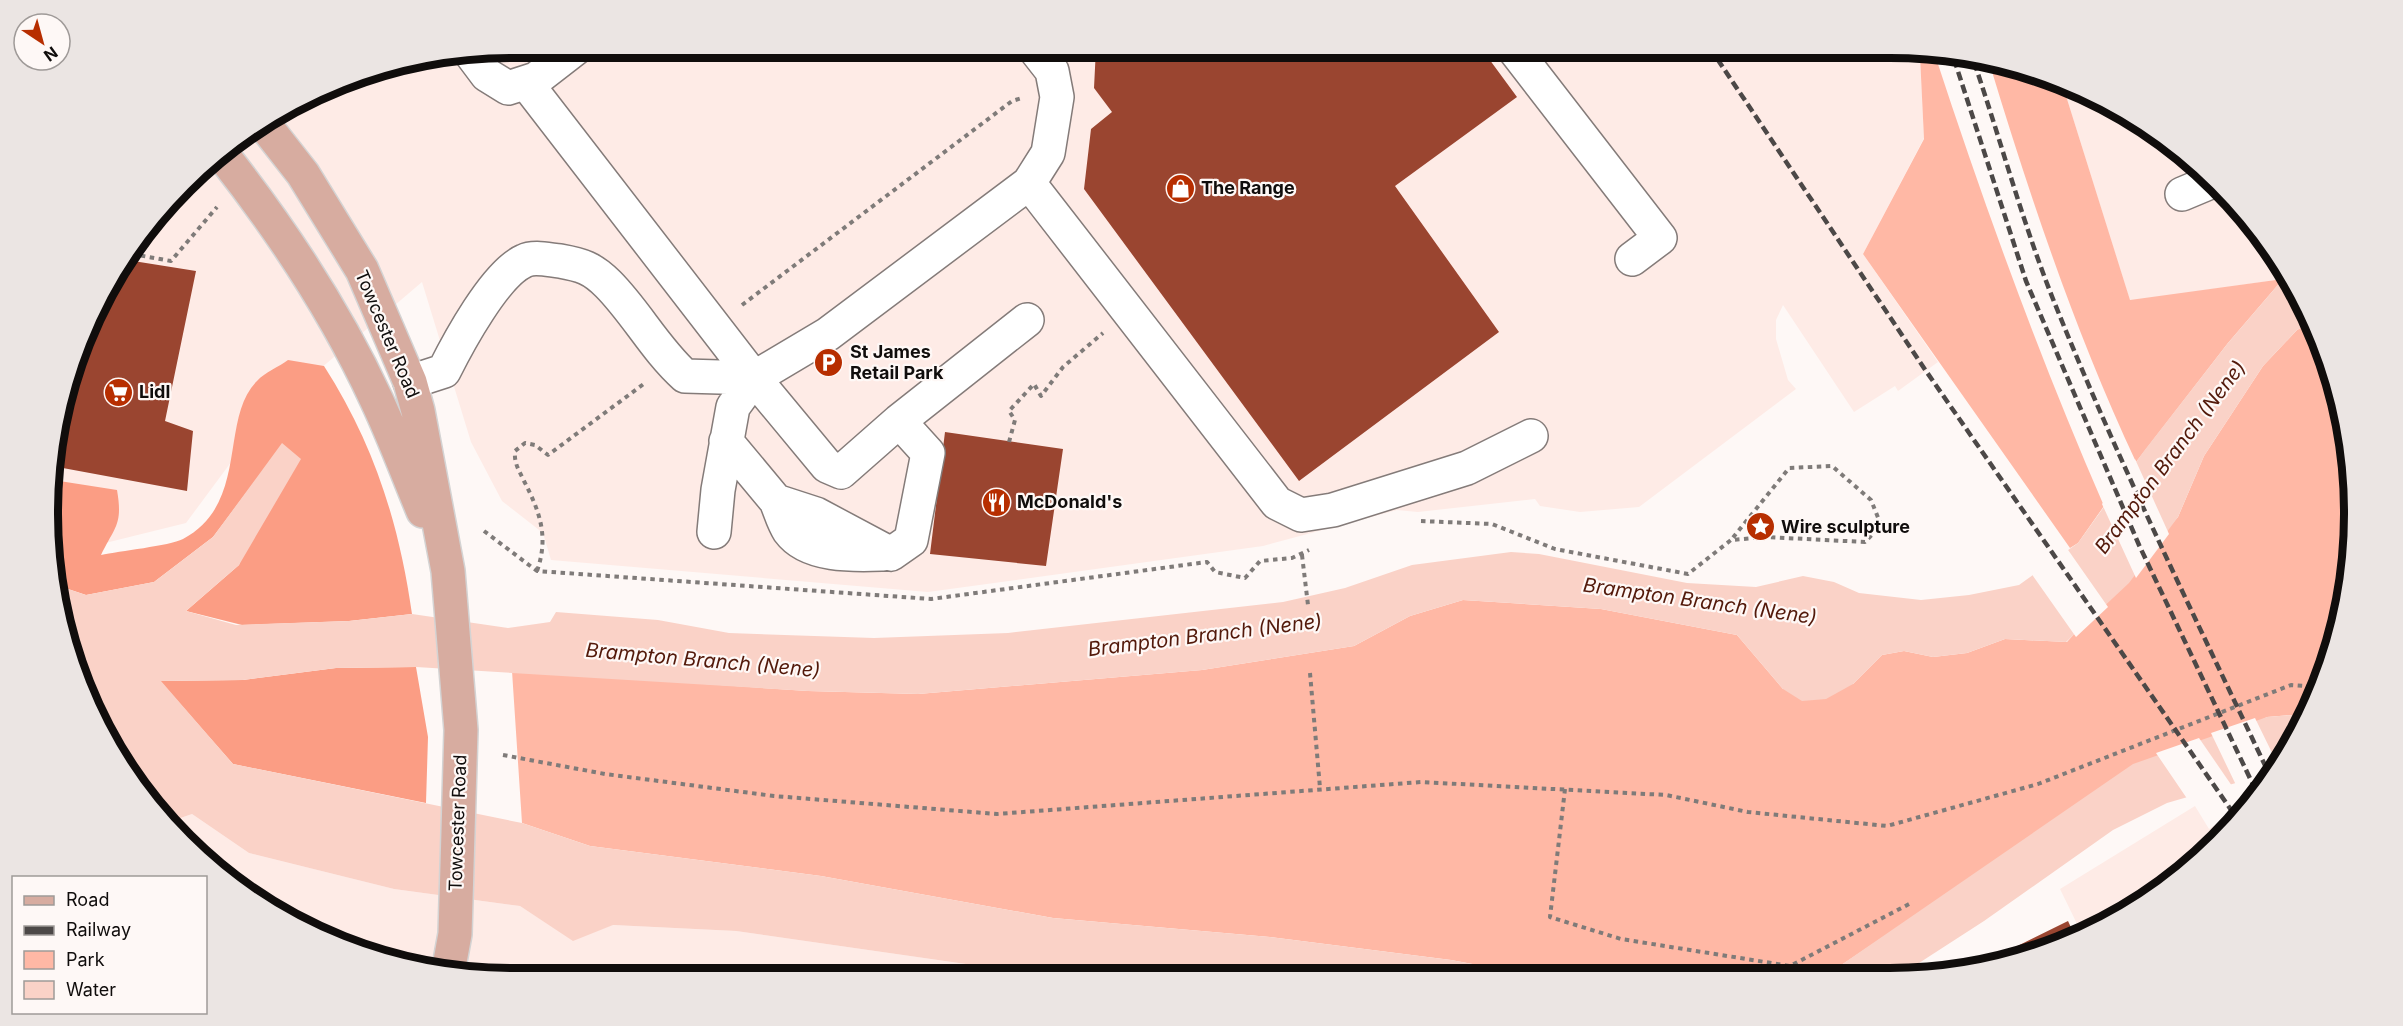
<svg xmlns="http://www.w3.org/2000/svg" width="2403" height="1026" font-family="Inter,sans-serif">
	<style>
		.built { fill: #feebe6 }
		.green { fill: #ffb8a5 }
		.forest { fill: #fb9d84 }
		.water { fill: #fad2c7 }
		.pier { fill: #fef8f6 }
		.building { fill: #9a4530 }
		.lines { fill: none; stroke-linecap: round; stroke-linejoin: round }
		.minor-casing { stroke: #847b79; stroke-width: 36 }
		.major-casing { stroke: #d4d3d3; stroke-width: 36 }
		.path { stroke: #7f7b79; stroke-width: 4; stroke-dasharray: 4.5 4.5; stroke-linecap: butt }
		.minor { stroke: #fff; stroke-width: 33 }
		.major { stroke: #d7aca0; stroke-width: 33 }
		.rail { stroke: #4c4847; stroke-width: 4.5; stroke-dasharray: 9 4.5; stroke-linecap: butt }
		.labels { text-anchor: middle; stroke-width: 4.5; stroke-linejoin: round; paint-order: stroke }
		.poi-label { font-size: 18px; font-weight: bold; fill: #100d0c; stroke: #fef8f6; text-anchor: start }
		.street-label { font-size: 18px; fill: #100d0c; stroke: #fef8f6 }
		.water-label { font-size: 20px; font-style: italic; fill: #53190a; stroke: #fef8f6 }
		.rim { fill: none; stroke: #100d0c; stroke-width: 8 }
	</style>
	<rect width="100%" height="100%" fill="#fef8f6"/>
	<!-- built -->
	<path class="built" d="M 513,48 L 1890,48 L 1926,54 L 1920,56 L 1924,138 L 1863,254 L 1938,362 L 1898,391 L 1895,386 L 1854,412 L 1783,305 L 1776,320 L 1776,339 L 1788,380 L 1796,389 L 1639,507 L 1580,512 L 1540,506 L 1535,499 L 1418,512 L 1397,510 L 1263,546 L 928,592 L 551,560 L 543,533 L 502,501 L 471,442 L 422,282 L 266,415 L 186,523 L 77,550 L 55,546 L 52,452 L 73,363 L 110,281 L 207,163 L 281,110 L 363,73 Z
		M 2062,83 L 2122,110 L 2196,163 L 2259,230 L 2289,278 L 2130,301 Z
		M 2249,802 L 2196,863 L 2082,934 L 2060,889 L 2195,806 L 2209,829 Z
		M 192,814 L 249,853 L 394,889 L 520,906 L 573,940 L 612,925 L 736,931 L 1043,975 L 1128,976 L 513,978 L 364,953 L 230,882 L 172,821 Z"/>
	<!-- green -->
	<path class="green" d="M 1926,54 L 1935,55 C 1985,208 2040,359 2104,506 L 2078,543 L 2070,548 L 1863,254 L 1924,139 L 1920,56 Z
		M 1990,65 L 2039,73 L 2062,83 L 2130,300 L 2283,279 L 2228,343 L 2136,462 C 2076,334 2031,200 1990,65 Z
		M 2312,322 L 2339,392 L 2354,482 L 2351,573 L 2330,662 L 2305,714 L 2267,717 L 1959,886 L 1828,974 L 1531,975 L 1451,960 L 1270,937 L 1053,918 L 821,876 L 590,846 L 522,823 L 512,671 L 808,691 L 918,694 L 1202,670 L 1354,646 L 1410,616 L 1463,600 L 1601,609 L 1737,635 L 1783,689 L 1853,684 L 1882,655 L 1904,651 L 1933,657 L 1967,653 L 2005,639 L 2067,642 L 2178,517 L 2204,456 L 2263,366 L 2297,330 Z"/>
	<!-- forest -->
	<path class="forest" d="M 288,360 L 324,366 C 374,444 399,523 412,614 L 349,621 L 242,625 L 186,611 L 239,565 L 283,444 L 213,537 L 154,582 L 86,595 L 56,585 L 53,480 L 117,490 C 123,525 115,526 101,555 C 119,551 169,546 183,539 C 250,503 219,419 257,381 C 265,372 279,367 288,360 Z
		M 416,667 L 428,737 L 426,803 L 233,764 L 160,681 L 243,680 L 336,668 Z"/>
	<!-- water -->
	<path class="water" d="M 2289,278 L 2307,307 L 2312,322 L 2297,330 L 2263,366 L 2204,456 L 2178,517 L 2129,583 L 2066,642 L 2005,639 L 1967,653 L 1933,657 L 1904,651 L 1882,655 L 1853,684 L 1826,699 L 1802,701 L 1783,689 L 1737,635 L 1601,609 L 1463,600 L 1410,616 L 1354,646 L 1202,670 L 918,694 L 808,691 L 416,667 L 336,668 L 243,680 L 161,681 L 233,764 L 522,823 L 590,846 L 821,876 L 1053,918 L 1270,937 L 1451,960 L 1531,975 L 1043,975 L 736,931 L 613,925 L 573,941 L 520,906 L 394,889 L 249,853 L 192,814 L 172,821 C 122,766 92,719 70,647 C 64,626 57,607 56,585 L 86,595 L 154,582 L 213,537 L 282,443 L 301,459 L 239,565 L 186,611 L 236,625 L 349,621 L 412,614 L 508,628 L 550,622 L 556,612 L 658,620 L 729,633 L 874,638 L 1008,633 L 1283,602 L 1345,588 L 1412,565 L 1511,552 L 1539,554 L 1687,583 L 1756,587 L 1803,576 L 1834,582 L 1859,593 L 1921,600 L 1969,595 L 2019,585 L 2078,543 L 2144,451 L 2228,343 L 2283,279 Z
		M 2305,714 L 2277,771 L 2167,803 L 2113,830 L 1984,921 L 1902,974 L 1828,974 L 2133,764 L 2267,717 Z"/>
	<!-- pier -->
	<path class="pier" d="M 2135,459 L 2169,534 L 2136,578 L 2102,504 Z
		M 2066,547 L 2108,607 L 2076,637 L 2031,573 Z
		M 2255,718 L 2279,767 L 2272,777 L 2236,785 L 2211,733 Z
		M 2199,738 L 2232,786 L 2188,800 L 2156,753 Z"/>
	<!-- building -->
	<path class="building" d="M 1096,48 L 1481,48 L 1517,97 L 1395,186 L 1499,332 L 1299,481 L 1084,189 L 1091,129 L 1112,112 L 1094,88 Z
		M 127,260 L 196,271 L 165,421 L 193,431 L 187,491 L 52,466 L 52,452 L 73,363 L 110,281 Z
		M 945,432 L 1063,449 L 1046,566 L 930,554 Z
		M 2068,921 L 2076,938 L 2068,942 L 1973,968 Z"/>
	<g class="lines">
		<defs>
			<path id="minor" d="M 1513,48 L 1660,238 L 1632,259
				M 472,55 L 487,75 L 508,88 L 536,79 L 576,48
				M 527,84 L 754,378 L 827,466 L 841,472 L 899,421 L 1027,320
				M 1029,183 L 1277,503 L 1301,515 L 1333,510 L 1467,468 L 1531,436
				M 2182,194 L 2213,181
				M 410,382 L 444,371 C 458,343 495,274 524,261 C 534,256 549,260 560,261 C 582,265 592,268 608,284 C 636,312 655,349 685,376 L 754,378
				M 726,441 L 776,501 L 816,514 L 891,554 L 911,540 L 928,453 L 899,421
				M 776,501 C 780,510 783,522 789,531 C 808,557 854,555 883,554
				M 714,532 L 718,490 L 733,407 L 754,378 L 828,334 L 1029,183 L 1048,153 L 1057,97 L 1052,71 L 1034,48"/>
			<path id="major" d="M 263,123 L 303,174 L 362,270 L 410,382 L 418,411 L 448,571 L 461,730 L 455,934 L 449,967
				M 221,153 C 281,229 336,312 377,401 C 394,437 408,475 423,511"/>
		</defs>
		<!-- minor casing -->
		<use href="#minor" class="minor-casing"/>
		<!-- major casing -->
		<use href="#major" class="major-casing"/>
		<!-- path -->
		<path class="path" d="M 132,254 L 171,261 L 217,207
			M 742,305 L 1012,101 L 1022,98
			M 1009,442 L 1015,420 L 1009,411 L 1034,384 L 1041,396 L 1063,367 L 1103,333
			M 1421,521 L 1492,524 L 1555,549 L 1688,574 L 1731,540 L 1766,537 L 1865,542 L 1881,525 L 1871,500 L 1832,466 L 1789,468 L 1731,540
			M 484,531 L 537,571 L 931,599 L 1207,562 L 1215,572 L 1245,578 L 1260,561 L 1292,558 L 1309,550
			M 1302,555 L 1308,605
			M 537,571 C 549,537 540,512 524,481 C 519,470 514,464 515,451 L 525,443 L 535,445 L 548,455 L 645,383
			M 1310,673 L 1320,788
			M 503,755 L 605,774 L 774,796 L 997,814 L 1421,782 L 1666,795 L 1748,812 L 1887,826 L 2038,784 L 2291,685 L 2318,687
			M 1565,789 L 1550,917 L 1621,939 L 1790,966 L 1913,902"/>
		<!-- minor -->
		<use href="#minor" class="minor"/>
		<!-- major -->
		<use href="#major" class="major"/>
		<!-- rail -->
		<path class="rail" d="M 1710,48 L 1926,371 L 2236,817
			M 1954,59 L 2026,281 L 2139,545 L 2257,793
			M 1974,62 C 2001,141 2022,221 2053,299 C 2118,462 2196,619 2271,778"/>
	</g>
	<!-- icons -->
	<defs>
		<symbol id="shop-disc" viewBox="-11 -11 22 22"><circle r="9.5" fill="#b72e00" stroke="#fef8f6"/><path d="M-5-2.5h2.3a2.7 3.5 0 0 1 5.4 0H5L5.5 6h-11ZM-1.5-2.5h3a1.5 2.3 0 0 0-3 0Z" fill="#fff"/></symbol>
		<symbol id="parking-disc" viewBox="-11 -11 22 22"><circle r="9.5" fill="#b72e00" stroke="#fef8f6"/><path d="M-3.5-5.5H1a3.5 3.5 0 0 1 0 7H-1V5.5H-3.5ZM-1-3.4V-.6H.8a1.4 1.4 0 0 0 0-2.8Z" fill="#fff"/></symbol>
		<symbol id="supermarket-disc" viewBox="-11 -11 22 22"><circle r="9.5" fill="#b72e00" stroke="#fef8f6"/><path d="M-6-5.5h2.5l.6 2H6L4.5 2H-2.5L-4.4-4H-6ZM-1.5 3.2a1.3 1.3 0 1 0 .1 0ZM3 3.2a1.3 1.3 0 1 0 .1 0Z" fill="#fff"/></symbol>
		<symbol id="restaurant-disc" viewBox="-11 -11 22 22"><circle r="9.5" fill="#b72e00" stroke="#fef8f6"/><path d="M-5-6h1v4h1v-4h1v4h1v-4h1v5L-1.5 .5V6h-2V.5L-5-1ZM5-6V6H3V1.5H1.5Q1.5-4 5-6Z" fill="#fff"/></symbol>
		<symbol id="sight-disc" viewBox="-11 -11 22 22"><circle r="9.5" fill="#b72e00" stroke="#fef8f6"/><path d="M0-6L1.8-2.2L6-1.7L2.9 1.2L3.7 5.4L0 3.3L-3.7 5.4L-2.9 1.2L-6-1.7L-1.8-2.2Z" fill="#fff"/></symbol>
	</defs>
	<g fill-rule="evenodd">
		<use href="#shop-disc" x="1164" y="172" width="33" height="33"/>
		<use href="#parking-disc" x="812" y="346" width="33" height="33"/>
		<use href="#supermarket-disc" x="102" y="376" width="33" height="33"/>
		<use href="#restaurant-disc" x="980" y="486" width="33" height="33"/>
		<use href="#sight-disc" x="1744" y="510" width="33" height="33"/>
	</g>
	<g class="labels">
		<!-- poi labels -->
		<g class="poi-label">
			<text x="1201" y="194">The Range</text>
			<text x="850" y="358">St James<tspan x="850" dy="21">Retail Park</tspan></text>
			<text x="139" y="398">Lidl</text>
			<text x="1017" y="508">McDonald's</text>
			<text x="1781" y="533">Wire sculpture</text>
		</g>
		<!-- street labels -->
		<g class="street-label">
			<text transform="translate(387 334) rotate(67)" y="6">Towcester Road</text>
			<text transform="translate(458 823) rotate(-88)" y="6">Towcester Road</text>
		</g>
		<!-- water labels -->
		<g class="water-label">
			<text transform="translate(2170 457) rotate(-53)" y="7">Brampton Branch (Nene)</text>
			<text transform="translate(1700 601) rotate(8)" y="7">Brampton Branch (Nene)</text>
			<text transform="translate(1205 635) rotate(-7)" y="7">Brampton Branch (Nene)</text>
			<text transform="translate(703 660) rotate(5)" y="7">Brampton Branch (Nene)</text>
		</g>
	</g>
	<!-- crop -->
	<path d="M0 0H2403V1026H0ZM512 58H1890A454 454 0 0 1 2344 512V514A454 454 0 0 1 1890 968H512A454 454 0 0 1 58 514V512A454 454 0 0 1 512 58Z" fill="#ebe5e3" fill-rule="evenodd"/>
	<path class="rim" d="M512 58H1890A454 454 0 0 1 2344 512V514A454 454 0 0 1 1890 968H512A454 454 0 0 1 58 514V512A454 454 0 0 1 512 58Z"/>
	<!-- legend -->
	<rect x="12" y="876" width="195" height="138" fill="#fef8f6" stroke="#9f9a98" stroke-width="1.5"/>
	<rect x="24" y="896" width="30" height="9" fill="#d7aca0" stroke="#9f9a98" stroke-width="1.5"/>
	<text x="66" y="906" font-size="18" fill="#100d0c">Road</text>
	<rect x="24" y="926" width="30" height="9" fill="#4c4847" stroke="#9f9a98" stroke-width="1.5"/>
	<text x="66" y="936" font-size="18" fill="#100d0c">Railway</text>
	<rect x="24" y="951" width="30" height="18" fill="#ffb8a5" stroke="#9f9a98" stroke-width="1.5"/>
	<text x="66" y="966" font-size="18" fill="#100d0c">Park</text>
	<rect x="24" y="981" width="30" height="18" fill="#fad2c7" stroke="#9f9a98" stroke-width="1.5"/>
	<text x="66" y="996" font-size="18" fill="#100d0c">Water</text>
	<!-- north arrow -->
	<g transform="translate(42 42) rotate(144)"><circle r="28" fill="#fef8f6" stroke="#9f9a98" stroke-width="1.5"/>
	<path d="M0-4.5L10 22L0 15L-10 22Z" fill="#b72e00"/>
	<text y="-9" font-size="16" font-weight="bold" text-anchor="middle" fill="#100d0c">N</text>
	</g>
</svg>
